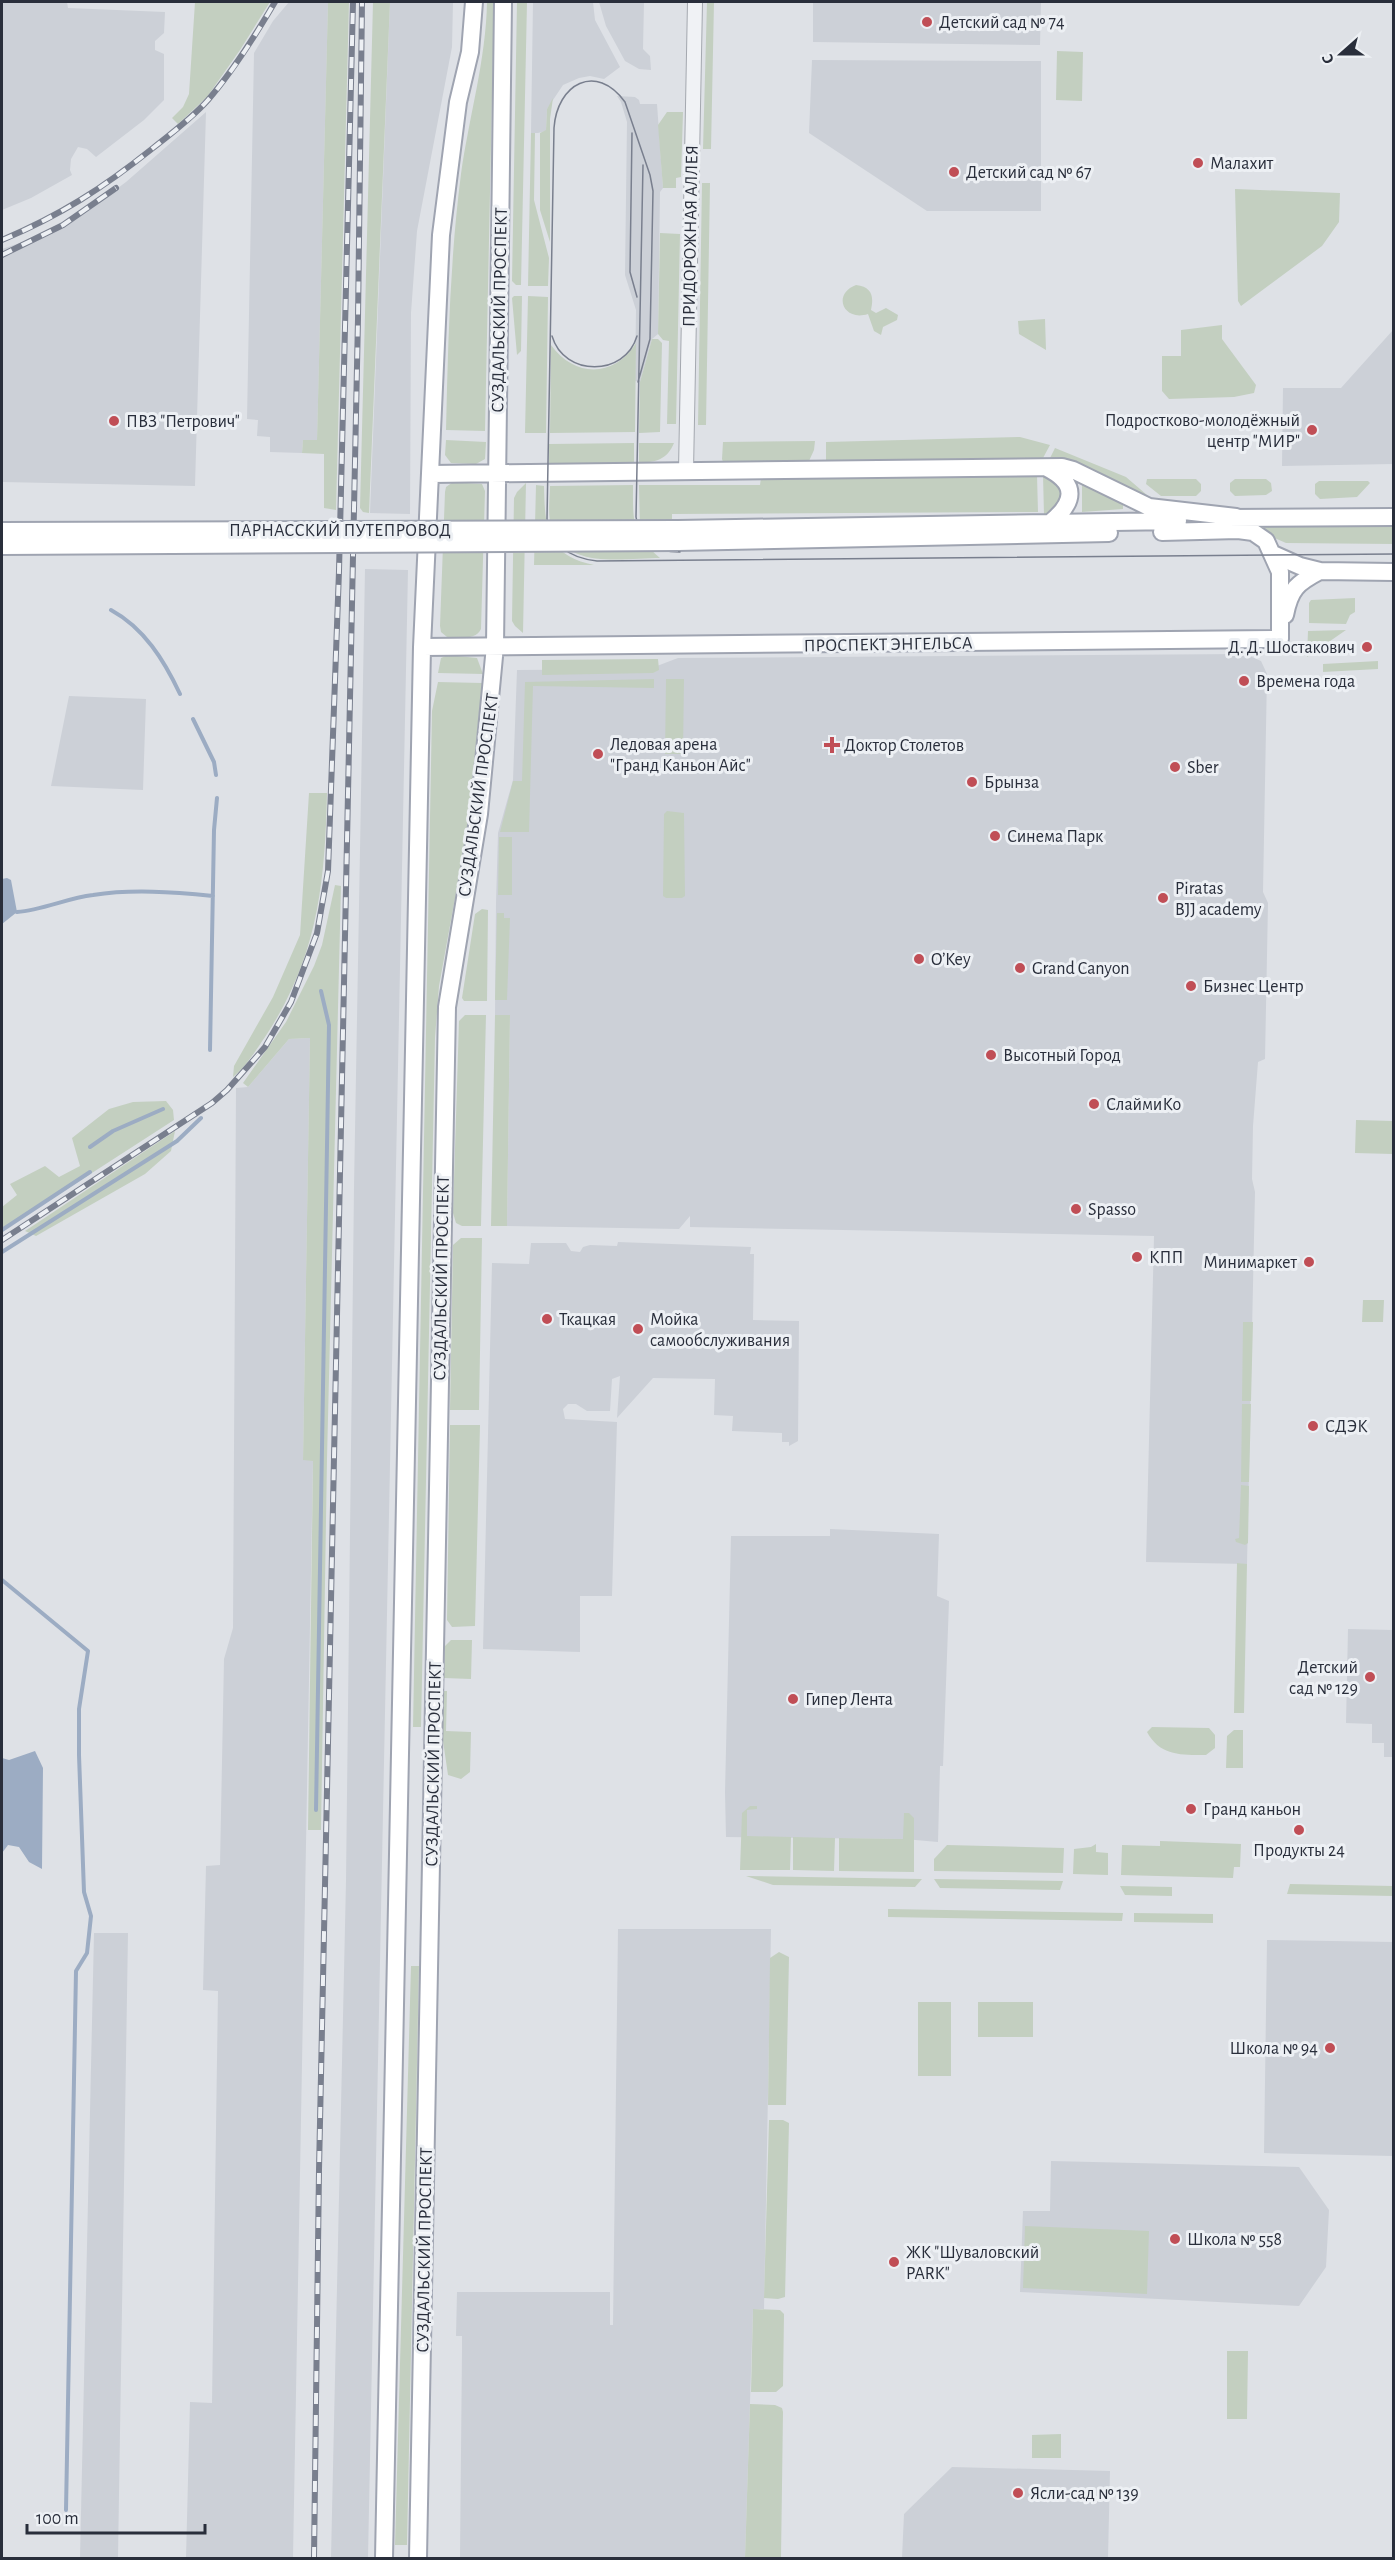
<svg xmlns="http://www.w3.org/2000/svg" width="1395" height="2560" font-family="'Alegreya Sans',sans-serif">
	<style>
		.built { fill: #ccd0d7 }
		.green { fill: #c3cfc0 }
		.water { fill: #9cacc3 }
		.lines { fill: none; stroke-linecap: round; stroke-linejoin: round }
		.stream { stroke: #9cacc3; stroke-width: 4 }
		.minor-casing { stroke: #a4a8af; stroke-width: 16 }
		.major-casing { stroke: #9fa4b1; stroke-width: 20 }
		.minor { stroke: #f0f2f5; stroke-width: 14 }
		.major { stroke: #fff; stroke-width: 16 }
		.tram { stroke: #797f8e; stroke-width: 1.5 }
		.rail-casing { stroke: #797f8e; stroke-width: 6 }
		.rail { stroke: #edf0f4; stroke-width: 4; stroke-dasharray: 11; stroke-linecap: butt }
		.major-bridge-casing { stroke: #9fa4b1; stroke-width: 20; stroke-linecap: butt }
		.major-bridge { stroke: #fff; stroke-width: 16 }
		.poi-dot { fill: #c04e56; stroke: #edf0f4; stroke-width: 2 }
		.labels { text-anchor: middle; stroke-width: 6; stroke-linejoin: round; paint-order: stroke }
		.poi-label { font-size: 18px; fill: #292e3b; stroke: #edf0f4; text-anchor: start }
		.street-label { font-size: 18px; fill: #292e3b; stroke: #edf0f4 }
	</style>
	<rect width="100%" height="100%" fill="#dee1e6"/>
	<!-- built -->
	<path class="built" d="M 2,2 L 67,2 L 68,8 L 165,12 L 164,33 L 155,41 L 155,50 L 164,54 L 164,100 L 144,120 L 96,157 L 87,149 L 78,147 L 71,159 L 70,170 L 72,175 L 31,198 L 2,210 Z
		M 289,2 L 328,2 L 317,441 L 303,440 L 302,453 L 270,452 L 270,437 L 257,436 L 258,420 L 247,419 L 254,53 L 273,21 Z
		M 390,2 L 453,2 L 452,47 L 417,231 L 411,313 L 410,514 L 370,513 Z
		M 533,2 L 593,2 L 595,20 L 620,67 L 604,79 L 590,76 L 579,78 L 563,85 L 547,109 L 546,131 L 538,133 L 531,133 Z
		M 599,2 L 644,2 L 643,49 L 650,56 L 651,70 L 639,69 L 625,61 L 606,26 Z
		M 813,2 L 1041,2 L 1040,45 L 813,42 Z
		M 812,60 L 1041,61 L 1041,211 L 927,211 L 809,133 Z
		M 617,96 L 635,97 L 639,100 L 640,104 L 657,104 L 663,188 L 660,192 L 658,334 L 652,339 L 640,382 L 635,381 L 636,310 L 625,275 L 627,122 L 621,102 Z
		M 206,112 L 195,486 L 2,482 L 2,249 L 64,228 L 126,182 Z
		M 1393,330 L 1393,464 L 1282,466 L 1283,388 L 1341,388 Z
		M 365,569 L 408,570 L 368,2558 L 331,2558 L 346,1881 L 354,1187 Z
		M 1245,654 L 1261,661 L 1267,674 L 1263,892 L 1268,903 L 1265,1059 L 1258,1062 L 1253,1126 L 1252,1179 L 1255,1192 L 1247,1564 L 1146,1562 L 1154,1236 L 690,1227 L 690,1216 L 679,1229 L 507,1226 L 510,1015 L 495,1015 L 496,903 L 498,833 L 513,780 L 517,670 L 649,669 L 678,658 Z
		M 69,696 L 146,699 L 143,790 L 51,786 Z
		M 310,1038 L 303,1460 L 313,1460 L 293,2558 L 186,2558 L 190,2402 L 212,2403 L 218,1991 L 203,1990 L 206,1866 L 220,1865 L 224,1659 L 233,1628 L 236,1088 L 248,1087 L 289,1039 Z
		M 618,1242 L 751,1247 L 750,1254 L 754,1254 L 753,1320 L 799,1321 L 798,1441 L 789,1446 L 789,1442 L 782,1442 L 782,1433 L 732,1431 L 733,1416 L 714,1415 L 715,1379 L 653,1378 L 617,1418 L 620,1376 L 612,1379 L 610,1411 L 587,1411 L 576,1404 L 568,1404 L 563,1409 L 565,1419 L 617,1422 L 612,1596 L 580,1596 L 580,1652 L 483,1649 L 492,1263 L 529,1264 L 531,1243 L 566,1243 L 571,1251 L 580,1252 L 583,1247 L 590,1245 L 617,1246 Z
		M 830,1529 L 939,1534 L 937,1596 L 949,1601 L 943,1766 L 940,1766 L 938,1842 L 904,1839 L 726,1837 L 725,1792 L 731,1536 L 830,1536 Z
		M 1348,1629 L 1393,1630 L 1393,1757 L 1384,1757 L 1384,1743 L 1372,1743 L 1372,1724 L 1346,1723 Z
		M 618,1929 L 771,1929 L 764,2309 L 753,2309 L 745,2558 L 460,2558 L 462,2348 L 462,2336 L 456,2336 L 457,2292 L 610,2292 L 610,2325 L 613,2325 Z
		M 94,1933 L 128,1933 L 118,2558 L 80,2558 Z
		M 1267,1940 L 1393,1942 L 1393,2156 L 1264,2153 Z
		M 1051,2161 L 1299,2167 L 1329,2210 L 1326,2267 L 1299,2306 L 1020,2292 L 1023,2211 L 1050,2211 Z
		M 952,2467 L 1110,2471 L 1108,2558 L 902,2558 L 904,2514 Z"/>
	<!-- green -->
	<path class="green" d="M 195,2 L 270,2 L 240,50 L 207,97 L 178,124 L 172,118 L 183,107 L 189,94 Z
		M 328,2 L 349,2 L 336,510 L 324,508 L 324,454 L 302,453 L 303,440 L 317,440 Z
		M 373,2 L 390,2 L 369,513 L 363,512 L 360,508 Z
		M 487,2 L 494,2 L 485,431 L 446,430 C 448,344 450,259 461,174 C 469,117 486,60 487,2 Z
		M 517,2 L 527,2 L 521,285 L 516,285 L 512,281 Z
		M 707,2 L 714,2 L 711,149 L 703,149 Z
		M 1057,51 L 1083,52 L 1082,101 L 1056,100 Z
		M 553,98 L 550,119 L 550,242 L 540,210 L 540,133 L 546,130 L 547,109 Z
		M 667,112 L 683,112 L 681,177 L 676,178 L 676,188 L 663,188 L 658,125 Z
		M 531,133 L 535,133 L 534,200 L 549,258 L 548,286 L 528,286 Z
		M 702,183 L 710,183 L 706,425 L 698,425 Z
		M 1235,189 L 1340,193 L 1339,222 L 1322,246 L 1241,306 L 1238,301 Z
		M 660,233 L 680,234 L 676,424 L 667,424 L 669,341 L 663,340 L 658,334 Z
		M 856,285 C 872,287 874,296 871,310 L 876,313 L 886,308 L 898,315 L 897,320 L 883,327 L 881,335 L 874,331 L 868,314 C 843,322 832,294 856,285 Z
		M 514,296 L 522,296 L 521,351 L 517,355 L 512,298 Z
		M 528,296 L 548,297 L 546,433 L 525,433 Z
		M 1045,319 L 1046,350 L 1019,334 L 1018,321 Z
		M 1222,325 L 1222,339 L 1256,385 L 1254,393 L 1234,397 L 1169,399 L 1162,391 L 1162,356 L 1181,356 L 1181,330 Z
		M 652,339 L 658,339 L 662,343 L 660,432 L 639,433 L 640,382 Z
		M 636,343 L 635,432 L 550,433 L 551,345 C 575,378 614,378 636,343 Z
		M 1020,437 L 1050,445 L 1043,458 L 826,460 L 826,442 Z
		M 446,440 L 486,442 L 485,459 L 476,464 L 451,463 L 445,455 Z
		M 815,441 L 814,450 L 809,461 L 723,462 L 722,459 L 723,442 Z
		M 634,443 L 634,463 L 549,464 L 549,444 Z
		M 639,443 L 674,443 C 667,460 656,462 639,463 Z
		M 1055,448 L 1126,477 L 1161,507 L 1062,461 L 1050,458 Z
		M 1037,475 L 1038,512 L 672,514 L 672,550 L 640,527 L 639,485 L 760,485 L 761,478 Z
		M 1043,475 L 1049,475 L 1066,495 L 1051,514 L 1044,515 Z
		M 1147,479 L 1196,479 L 1201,484 L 1201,491 L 1196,496 L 1161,496 L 1146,484 Z
		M 1235,479 L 1266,479 L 1271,483 L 1272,491 L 1266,495 L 1235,496 L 1230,491 L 1230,483 Z
		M 1319,481 L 1368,481 L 1370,483 L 1357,497 L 1320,499 L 1315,494 L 1315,484 Z
		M 453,482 L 482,484 L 485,491 L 481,629 C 475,641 459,637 447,637 L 441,632 L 440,626 L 445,492 L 446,487 Z
		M 1082,482 L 1120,501 L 1123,504 L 1123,509 L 1082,512 Z
		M 526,483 L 523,633 L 515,626 L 512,621 L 514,498 L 517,492 Z
		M 536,485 L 544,486 C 545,528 546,555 594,565 L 534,565 Z
		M 633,485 C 633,521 631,533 660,558 C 625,558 567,570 552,528 C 547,516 550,498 550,486 Z
		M 1259,526 L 1393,526 L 1393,544 L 1286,543 L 1259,531 Z
		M 1355,598 L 1355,612 L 1350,615 L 1346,624 L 1309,623 L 1309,603 L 1311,600 Z
		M 1346,630 L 1307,657 L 1308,631 Z
		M 448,655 L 477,658 L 483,674 L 438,673 L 441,658 Z
		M 654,659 L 658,659 L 659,670 L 653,673 L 542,675 L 542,660 Z
		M 1378,661 L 1378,669 L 1323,672 L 1323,664 Z
		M 654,679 L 654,688 L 533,686 L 529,832 L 500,832 L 513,781 L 522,781 L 525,682 Z
		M 666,679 L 684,679 L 683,754 L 665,754 Z
		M 438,682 L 482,683 L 467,832 L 439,986 L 435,1038 L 421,1727 L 413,1727 L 432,711 Z
		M 309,793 L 327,793 C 325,885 317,959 265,1037 C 256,1050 246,1067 233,1077 L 234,1066 L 273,997 L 300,935 Z
		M 667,811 L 684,813 L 685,896 L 682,898 L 666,898 L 663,896 L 664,814 Z
		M 499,837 L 512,837 L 512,895 L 498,895 Z
		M 335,885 L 341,886 L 327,1459 L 321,1830 L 308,1830 L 313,1461 L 303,1460 L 310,1038 L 289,1039 L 248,1087 L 243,1083 L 286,1022 L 314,966 L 322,945 Z
		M 482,909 L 488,910 L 487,1001 L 464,1001 L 462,998 L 475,914 Z
		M 497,913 L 504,913 L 504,918 L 510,918 L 507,1000 L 495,1000 Z
		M 465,1015 L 486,1015 L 481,1226 L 462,1226 L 456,1223 L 453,1213 L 459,1021 Z
		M 495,1015 L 510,1015 L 507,1226 L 491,1226 Z
		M 166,1101 L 173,1110 L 174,1120 L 2,1231 L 2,1207 L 17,1195 L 10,1184 L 45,1166 L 59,1177 L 80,1166 L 72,1138 L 109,1109 L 133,1102 Z
		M 1356,1120 L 1393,1121 L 1392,1154 L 1355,1153 Z
		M 175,1131 L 171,1151 L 145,1174 L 36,1236 L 25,1231 Z
		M 461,1238 L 482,1238 L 479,1410 L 450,1410 L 453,1245 Z
		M 1363,1300 L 1384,1300 L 1383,1322 L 1362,1322 Z
		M 1243,1322 L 1253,1322 L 1251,1401 L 1242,1401 Z
		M 1242,1404 L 1251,1404 L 1249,1482 L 1241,1482 Z
		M 450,1425 L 480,1425 L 475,1626 L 452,1627 L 447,1620 Z
		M 1241,1485 L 1249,1486 L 1248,1543 L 1245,1545 L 1236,1542 L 1235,1539 L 1239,1538 Z
		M 1237,1563 L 1247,1564 L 1244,1713 L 1234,1713 Z
		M 451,1640 L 472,1640 L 471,1679 L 444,1678 L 445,1646 Z
		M 443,1691 L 447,1691 L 446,1731 L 471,1732 L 470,1772 L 461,1779 L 448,1775 L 442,1734 Z
		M 1152,1727 L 1209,1728 L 1215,1735 L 1215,1748 L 1206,1755 C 1181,1755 1160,1756 1147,1732 Z
		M 1234,1730 L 1243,1730 L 1243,1768 L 1226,1768 L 1227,1736 Z
		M 750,1806 L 757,1806 L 757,1809 L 747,1810 L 747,1836 L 791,1837 L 790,1870 L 740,1870 L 742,1813 Z
		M 904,1813 L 909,1813 L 914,1818 L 914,1872 L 839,1871 L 839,1838 L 903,1839 Z
		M 793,1837 L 835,1838 L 834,1871 L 793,1870 Z
		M 1160,1841 L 1241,1844 L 1240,1867 L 1234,1867 L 1233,1878 L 1121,1875 L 1122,1845 L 1160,1846 Z
		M 1096,1844 L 1096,1852 L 1108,1853 L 1108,1875 L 1073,1874 L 1074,1849 L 1091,1847 Z
		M 947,1845 L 1064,1848 L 1063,1873 L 934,1871 L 934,1859 Z
		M 746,1876 L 922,1879 L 915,1887 L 773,1885 Z
		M 934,1879 L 1063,1881 L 1060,1890 L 940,1888 Z
		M 1290,1884 L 1393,1886 L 1393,1896 L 1287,1894 Z
		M 1120,1886 L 1172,1887 L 1172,1896 L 1125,1895 Z
		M 888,1909 L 1123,1913 L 1122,1921 L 888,1917 Z
		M 1134,1913 L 1213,1914 L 1213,1923 L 1134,1922 Z
		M 779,1952 L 789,1957 L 786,2105 L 768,2105 L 770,1958 Z
		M 411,1966 L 419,1966 L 407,2545 L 395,2545 Z
		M 918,2002 L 951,2002 L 951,2076 L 918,2076 Z
		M 978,2002 L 1033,2002 L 1033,2037 L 978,2037 Z
		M 769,2120 L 783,2120 L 789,2123 L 785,2297 L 778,2299 L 764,2298 Z
		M 1025,2226 L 1149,2231 L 1147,2294 L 1023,2288 Z
		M 753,2309 L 780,2310 L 784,2314 L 783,2386 L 776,2392 L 751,2392 Z
		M 1227,2351 L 1248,2351 L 1247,2419 L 1227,2419 Z
		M 750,2404 L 775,2405 L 782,2408 L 783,2412 L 781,2558 L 745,2558 Z
		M 1061,2434 L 1061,2458 L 1032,2458 L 1032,2435 Z"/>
	<!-- water -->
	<path class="water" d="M 7,878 L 11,880 L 17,912 L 2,924 L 2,879 Z
		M 35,1751 L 43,1768 L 42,1869 L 29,1862 L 19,1847 L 8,1845 L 2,1853 L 2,1758 L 9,1760 Z"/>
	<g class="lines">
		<!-- stream -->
		<path class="stream" d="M 111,610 C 144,628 164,660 180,694
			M 193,719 L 214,762 L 216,775
			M 17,912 C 43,910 67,898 93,895 C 132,889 173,892 213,896
			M 210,1050 L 214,830 L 217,798
			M 90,1147 L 113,1131 L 163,1109
			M 2,1230 L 90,1172
			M 2,1252 L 177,1141 L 201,1118
			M 2,1580 L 88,1651 L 79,1709 L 79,1755 L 84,1892 L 91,1916 L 87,1953 L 76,1971 L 66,2510
			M 316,1810 L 329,1025 L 321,991"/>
		<defs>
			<path id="minor" d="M 686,471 L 695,2"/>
			<path id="major" d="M 1047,468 C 1078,484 1075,502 1050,523
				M 431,474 L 1062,467 L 1073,470 L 1149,507 L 1236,517
				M 1225,518 L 1394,517
				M 678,529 L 1178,521
				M 1162,532 L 1238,530 L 1253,532 L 1266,541 L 1280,572 L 1280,639
				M 678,542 L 1109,533
				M 1273,554 L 1300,566 L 1320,571 L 1394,572
				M 1285,615 C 1290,589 1297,583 1320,571
				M 422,647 L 1280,639
				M 384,2558 L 422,647 L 441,235 L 458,102 L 470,52 L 474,2
				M 418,2558 L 447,1007 L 479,814 L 495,646 L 503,2"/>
		</defs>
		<!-- minor casing -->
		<use href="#minor" class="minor-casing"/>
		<!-- major casing -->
		<use href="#major" class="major-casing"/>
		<!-- minor -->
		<use href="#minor" class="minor"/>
		<!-- major -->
		<use href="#major" class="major"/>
		<!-- tram -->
		<path class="tram" d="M 632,133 L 630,272 L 637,297
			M 643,165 L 636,517 C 640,543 654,552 680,552
			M 552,336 C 564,377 625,377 637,336
			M 638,382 L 650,339 L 653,191 L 650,175 L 625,102 C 596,62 557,84 554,128 L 547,519 C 551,546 571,558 597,561 L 1394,554"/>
		<defs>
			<path id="rail" d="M 2,240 C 61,215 103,188 153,148 C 172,133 192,118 208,100 C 234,70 255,36 275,2
				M 2,255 L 63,225 L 116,188
				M 2,1240 L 212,1103 L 227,1090 L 265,1047 L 291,1002 L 317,933 L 328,871 L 339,571 L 353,2
				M 314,2558 L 319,2170 L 358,319 L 362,2"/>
		</defs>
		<!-- rail casing -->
		<use href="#rail" class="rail-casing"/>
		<!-- rail -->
		<use href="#rail" class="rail"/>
		<defs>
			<path id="major-bridge" d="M 2,531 L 678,529
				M 2,546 L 678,542"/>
		</defs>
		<!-- major-bridge casing -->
		<use href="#major-bridge" class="major-bridge-casing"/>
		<!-- major-bridge -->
		<use href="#major-bridge" class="major-bridge"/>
	</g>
	<!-- markers -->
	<g class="poi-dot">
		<circle cx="927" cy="22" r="6"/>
		<circle cx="1198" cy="163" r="6"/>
		<circle cx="954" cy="172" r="6"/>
		<circle cx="114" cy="421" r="6"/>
		<circle cx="1312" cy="430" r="6"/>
		<circle cx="1367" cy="647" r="6"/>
		<circle cx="1244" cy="681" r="6"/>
		<path d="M829 736h6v6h6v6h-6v6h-6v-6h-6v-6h6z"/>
		<circle cx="598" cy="754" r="6"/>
		<circle cx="1175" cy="767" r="6"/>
		<circle cx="972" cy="782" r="6"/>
		<circle cx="995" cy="836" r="6"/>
		<circle cx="1163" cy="898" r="6"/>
		<circle cx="919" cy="959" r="6"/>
		<circle cx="1020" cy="968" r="6"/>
		<circle cx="1191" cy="986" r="6"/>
		<circle cx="991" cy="1055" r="6"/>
		<circle cx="1094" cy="1104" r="6"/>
		<circle cx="1076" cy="1209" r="6"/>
		<circle cx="1137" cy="1257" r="6"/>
		<circle cx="1309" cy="1262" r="6"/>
		<circle cx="547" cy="1319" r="6"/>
		<circle cx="638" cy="1329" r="6"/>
		<circle cx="1313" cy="1426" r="6"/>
		<circle cx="1370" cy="1677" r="6"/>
		<circle cx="793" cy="1699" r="6"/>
		<circle cx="1191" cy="1809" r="6"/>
		<circle cx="1299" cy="1830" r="6"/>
		<circle cx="1330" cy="2048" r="6"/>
		<circle cx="1175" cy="2239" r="6"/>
		<circle cx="894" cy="2262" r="6"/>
		<circle cx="1018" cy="2493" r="6"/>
	</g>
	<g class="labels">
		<!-- poi labels -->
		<g class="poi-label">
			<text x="939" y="28">Детский сад № 74</text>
			<text x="1210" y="169">Малахит</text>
			<text x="966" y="178">Детский сад № 67</text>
			<text x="1300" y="426" text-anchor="end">Подростково-молодёжный<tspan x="1300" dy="21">центр "МИР"</tspan></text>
			<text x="126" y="427">ПВЗ "Петрович"</text>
			<text x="1355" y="653" text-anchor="end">Д. Д. Шостакович</text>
			<text x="1256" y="687">Времена года</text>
			<text x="610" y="750">Ледовая арена<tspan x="610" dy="21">"Гранд Каньон Айс"</tspan></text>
			<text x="844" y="751">Доктор Столетов</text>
			<text x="1187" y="773">Sber</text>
			<text x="984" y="788">Брынза</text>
			<text x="1007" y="842">Синема Парк</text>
			<text x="1175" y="894">Piratas<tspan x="1175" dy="21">BJJ academy</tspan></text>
			<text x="931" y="965">O’Key</text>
			<text x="1032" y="974">Grand Canyon</text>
			<text x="1203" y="992">Бизнес Центр</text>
			<text x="1003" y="1061">Высотный Город</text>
			<text x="1106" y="1110">СлаймиКо</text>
			<text x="1088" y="1215">Spasso</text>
			<text x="1149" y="1263">КПП</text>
			<text x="1297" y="1268" text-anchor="end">Минимаркет</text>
			<text x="559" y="1325">Ткацкая</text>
			<text x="650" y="1325">Мойка<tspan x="650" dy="21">самообслуживания</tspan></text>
			<text x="1325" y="1432">СДЭК</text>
			<text x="1358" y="1673" text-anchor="end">Детский<tspan x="1358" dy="21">сад № 129</tspan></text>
			<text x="805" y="1705">Гипер Лента</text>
			<text x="1203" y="1815">Гранд каньон</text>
			<text x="1299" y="1856" text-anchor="middle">Продукты 24</text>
			<text x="1318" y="2054" text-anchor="end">Школа № 94</text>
			<text x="1187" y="2245">Школа № 558</text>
			<text x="906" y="2258">ЖК "Шуваловский<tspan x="906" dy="21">PARK"</tspan></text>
			<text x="1030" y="2499">Ясли-сад № 139</text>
		</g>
		<!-- street labels -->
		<g class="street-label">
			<text transform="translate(690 236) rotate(-89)" y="6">ПРИДОРОЖНАЯ АЛЛЕЯ</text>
			<text transform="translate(499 310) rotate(-89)" y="6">СУЗДАЛЬСКИЙ ПРОСПЕКТ</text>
			<text x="340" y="536">ПАРНАССКИЙ ПУТЕПРОВОД</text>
			<text transform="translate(888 644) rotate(-1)" y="6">ПРОСПЕКТ ЭНГЕЛЬСА</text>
			<text transform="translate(478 795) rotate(-82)" y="6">СУЗДАЛЬСКИЙ ПРОСПЕКТ</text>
			<text transform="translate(441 1278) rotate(-89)" y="6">СУЗДАЛЬСКИЙ ПРОСПЕКТ</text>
			<text transform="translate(433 1764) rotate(-89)" y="6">СУЗДАЛЬСКИЙ ПРОСПЕКТ</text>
			<text transform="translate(424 2250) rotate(-89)" y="6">СУЗДАЛЬСКИЙ ПРОСПЕКТ</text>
		</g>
	</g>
	<!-- border -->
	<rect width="1395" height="2560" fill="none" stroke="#292e3b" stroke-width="6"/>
	<!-- north arrow -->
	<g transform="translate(1341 54) rotate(249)" stroke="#edf0f4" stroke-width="4.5" paint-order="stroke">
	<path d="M0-4.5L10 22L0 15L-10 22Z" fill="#292e3b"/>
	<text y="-9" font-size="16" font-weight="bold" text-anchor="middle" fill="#292e3b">С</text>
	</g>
	<!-- scale -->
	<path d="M27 2524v9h178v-9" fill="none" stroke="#292e3b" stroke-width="3"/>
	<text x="36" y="2524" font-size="18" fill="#292e3b" stroke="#edf0f4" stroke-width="4.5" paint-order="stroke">100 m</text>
</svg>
